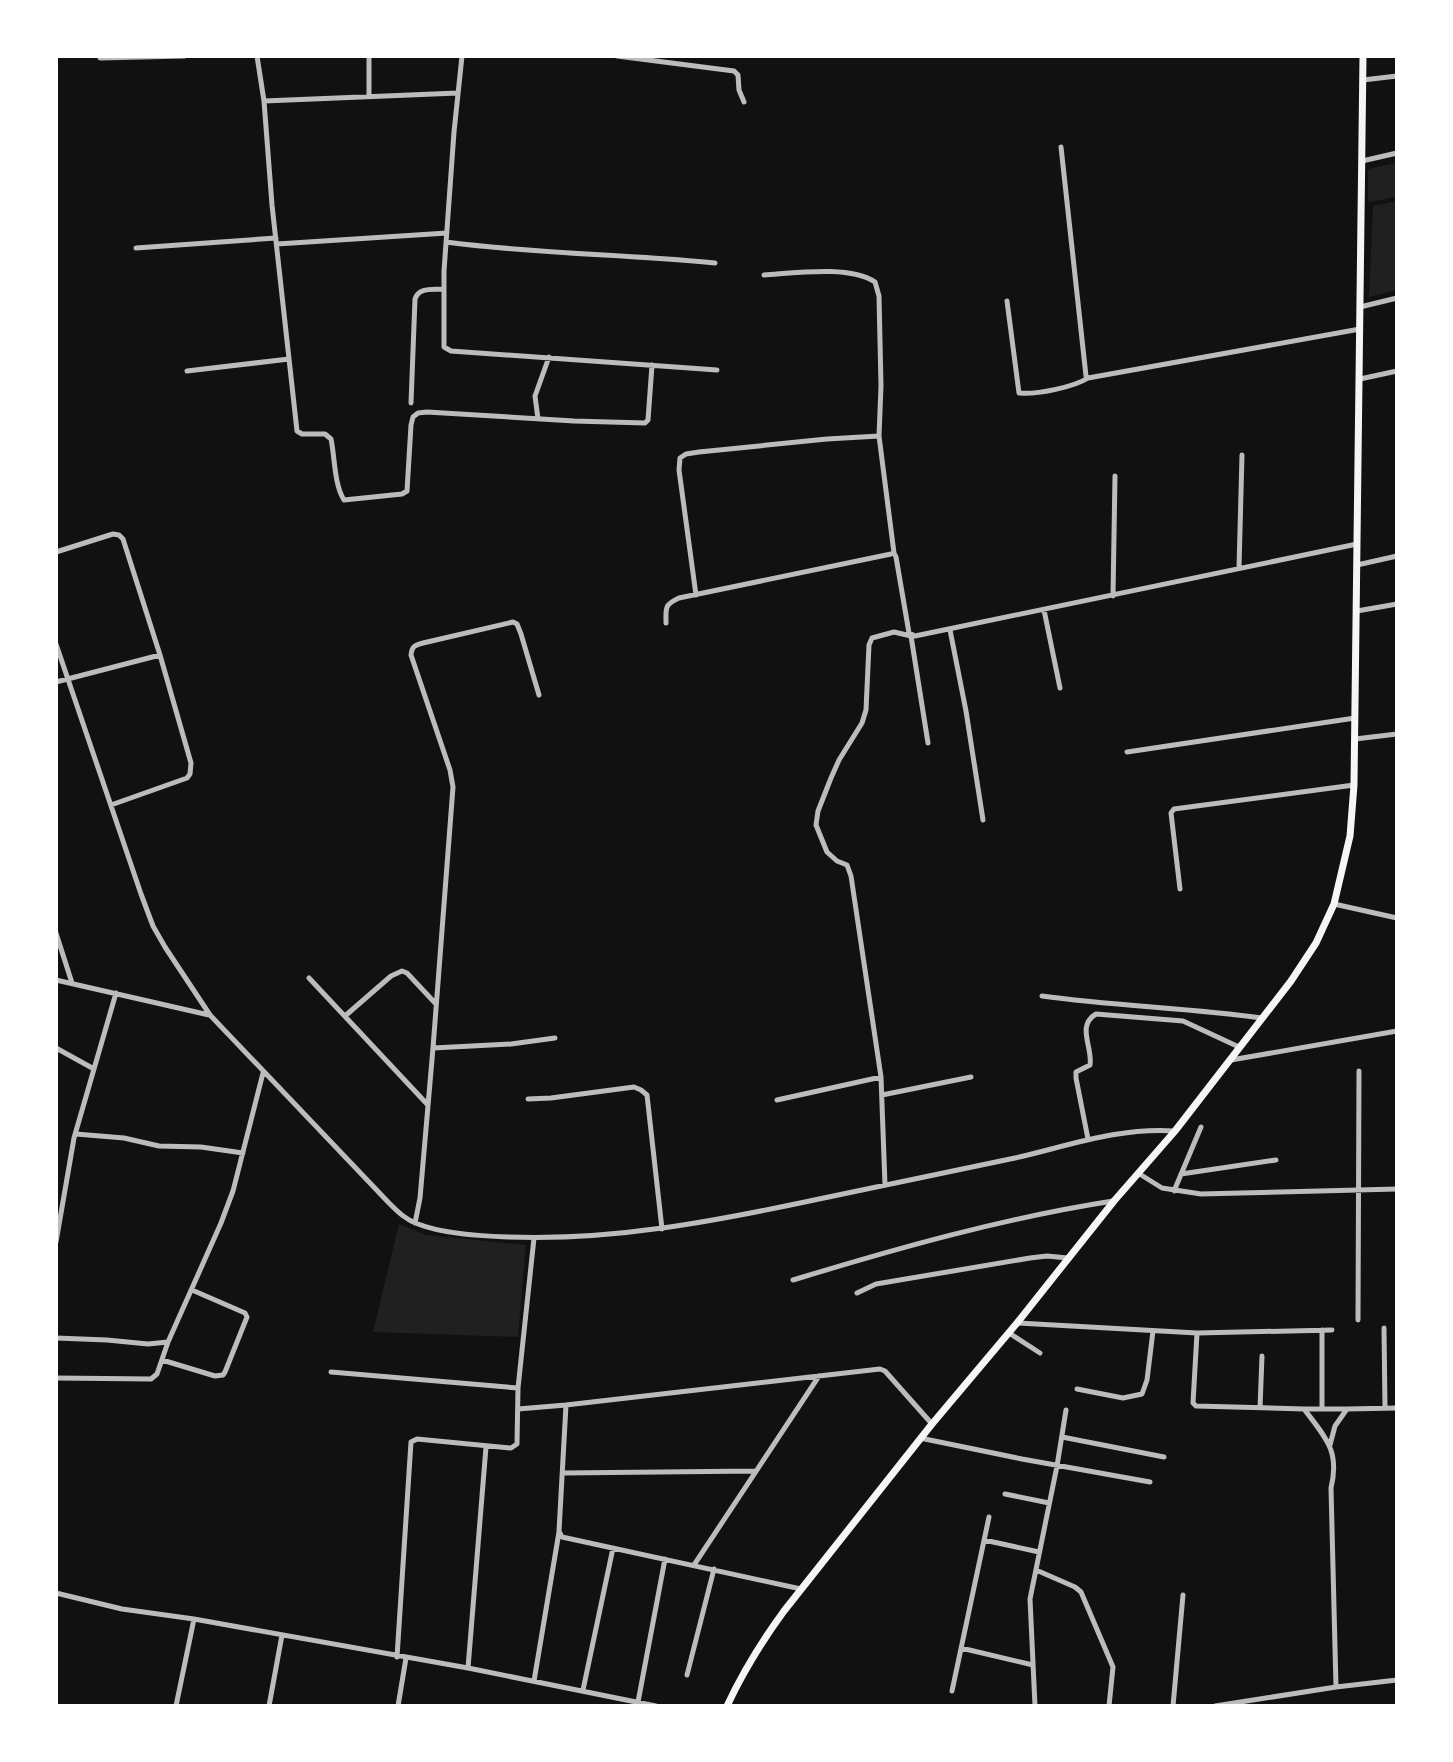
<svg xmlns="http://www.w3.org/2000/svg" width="1453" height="1762" font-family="'Nunito Sans',sans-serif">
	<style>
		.green { fill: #202020 }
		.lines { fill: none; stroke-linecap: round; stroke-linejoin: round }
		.minor { stroke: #bcbcbc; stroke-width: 5 }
		.secondary { stroke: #f5f5f5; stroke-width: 7 }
	</style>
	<rect width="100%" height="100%" fill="#111"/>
	<!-- green -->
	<path class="green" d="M 1397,163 L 1397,197 L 1368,202 L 1368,169 Z
		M 1397,201 L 1397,290 L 1369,297 L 1373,206 Z
		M 399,1224 L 426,1235 L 526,1245 L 518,1337 L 373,1332 Z"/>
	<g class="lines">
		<!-- minor -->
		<path class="minor" d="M 257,56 L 264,101 L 272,205 L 297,431 L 302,434 L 325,434 L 331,439 C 335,458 334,484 344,500 L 402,494 L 407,491 L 411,425 L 413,417 L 418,413 L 427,412 L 574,421 L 645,423 L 648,420 L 652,365
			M 369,56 L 369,96
			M 462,56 L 454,132 L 444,271 L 444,347 L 451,351 L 717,370
			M 617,56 L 734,71 L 738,75 L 739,90 L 744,102
			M 100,58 L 185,56
			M 1363,80 L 1397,76
			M 264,101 L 458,93
			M 1061,147 L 1086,376 L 1088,378 L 1360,329
			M 1362,161 L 1397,153
			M 446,242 C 535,254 626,254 715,263
			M 277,244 L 447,233
			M 136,248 L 276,238
			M 764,275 C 795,273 850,265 875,282 L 879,296 L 881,386 L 879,436 L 894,553
			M 1007,301 L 1019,393 C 1036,395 1074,387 1088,378
			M 1360,307 L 1397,298
			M 187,371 L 289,359
			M 1360,379 L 1397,371
			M 411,403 L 415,299 C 419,287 432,290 443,289
			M 538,419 L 535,396 L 549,357
			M 56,552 L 113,534 L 119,535 L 123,539 L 160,655 L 191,763 L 190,774 L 187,778 L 111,805
			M 1357,565 L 1397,556
			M 1239,568 L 1242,455
			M 696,595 L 679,470 L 680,458 L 686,454 L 699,452 L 827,439 L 879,436
			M 1113,596 L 1115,476
			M 1044,610 L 1060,688
			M 1357,611 L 1397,604
			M 666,623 C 666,608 664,605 679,598 L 891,554 L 894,553 L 896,557 L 909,633 L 915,636 L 1357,544
			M 950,630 L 966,711 L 983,820
			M 56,644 L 141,894 L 153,926 L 165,947 L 210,1015 L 389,1203 C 398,1212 406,1220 418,1224 C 443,1234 480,1236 508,1237 C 613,1241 716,1221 819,1199 C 884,1186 949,1172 1015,1158 C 1068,1146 1119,1127 1175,1131
			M 56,682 L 160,655
			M 1355,739 L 1397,734
			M 1127,752 L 1355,718
			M 1180,889 L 1171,813 L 1174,809 L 1354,785
			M 1334,904 L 1397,918
			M 56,933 L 72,983
			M 309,978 L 427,1104
			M 56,980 L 209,1015
			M 1042,996 C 1115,1006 1189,1008 1262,1018
			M 345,1016 L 391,976 L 402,971 L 407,973 L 436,1004
			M 56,1048 L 94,1069
			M 433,1048 L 511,1044 L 555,1038
			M 1231,1060 L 1397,1031
			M 882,1095 L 971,1077
			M 528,1099 L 551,1098 L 634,1087 L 641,1090 L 647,1095 L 662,1229
			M 777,1100 L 881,1077
			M 76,1134 L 124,1138 L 159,1146 L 201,1147 L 243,1153
			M 1088,1139 L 1076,1078 L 1076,1072 L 1090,1065 C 1093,1047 1076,1026 1096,1014 L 1183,1021 L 1239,1047
			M 1138,1173 L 1162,1188 L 1201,1194 L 1397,1189
			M 1181,1174 L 1276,1160
			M 885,1185 L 881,1077 L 851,876 L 847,865 L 837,861 L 827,852 L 816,825 L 818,811 L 831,778 L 839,760 L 862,723 L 866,710 L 869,645 L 872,638 L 894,632 L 911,636 L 928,743
			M 1174,1191 L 1201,1127
			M 415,1223 L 420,1198 L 433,1048 L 453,787 L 450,770 L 411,655 C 412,646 415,645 423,643 L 513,622 L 517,624 L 521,634 L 539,695
			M 56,1242 L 74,1138 L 116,993
			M 793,1280 C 898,1248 1004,1218 1113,1201
			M 857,1293 L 876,1284 L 1030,1258 L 1047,1256 L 1068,1258
			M 1358,1320 L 1359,1071
			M 1018,1323 L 1197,1333 L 1193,1403 L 1196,1406 L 1304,1409 C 1326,1438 1340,1451 1331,1488 L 1336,1687
			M 1384,1328 L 1385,1408
			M 1009,1333 L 1040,1353
			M 1197,1333 L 1332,1330
			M 56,1338 L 107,1340 L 148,1344 L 168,1342 L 221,1223 L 233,1191 L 263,1073
			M 162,1360 L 215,1376 L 223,1375 L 225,1372 L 247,1317 L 245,1313 L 192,1290
			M 331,1372 L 518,1388 L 534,1238
			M 56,1378 L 151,1379 L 157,1374 L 168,1342
			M 1077,1389 L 1123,1398 L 1142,1394 L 1147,1380 L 1153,1331
			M 1260,1408 L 1262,1356
			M 518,1409 L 566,1405
			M 1304,1409 L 1346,1409
			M 1322,1409 L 1322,1330
			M 1062,1437 L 1164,1457
			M 920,1438 L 1022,1459 L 1150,1482
			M 1330,1445 L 1335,1426 L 1347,1409 L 1397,1408
			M 563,1473 L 756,1471
			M 1005,1494 L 1049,1503
			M 984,1540 L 1039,1552
			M 694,1565 L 819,1376
			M 1036,1570 L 1075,1587 L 1081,1592 L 1113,1667 L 1109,1706
			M 801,1589 L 562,1537 L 559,1531 L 566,1405 L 880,1369 L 885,1371 L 932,1424
			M 56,1593 L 122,1609 L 194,1619 L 468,1668 L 656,1706
			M 961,1648 L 1033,1665
			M 397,1657 L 411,1442 L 417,1439 L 511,1448 L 517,1444 L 518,1388
			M 468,1668 L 486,1447
			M 687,1675 L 714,1569
			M 534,1681 L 559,1532
			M 583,1690 L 613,1548
			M 952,1691 L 989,1517
			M 638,1702 L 665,1559
			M 176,1706 L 194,1619
			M 269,1706 L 282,1635
			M 398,1706 L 406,1658
			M 1035,1706 L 1030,1599 L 1057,1466 L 1066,1410
			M 1173,1706 L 1183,1595
			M 1215,1706 L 1336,1687 L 1397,1680"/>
		<!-- secondary -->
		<path class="secondary" d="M 727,1706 C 743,1672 762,1641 784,1611 L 932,1424 L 1017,1323 L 1114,1201 L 1175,1131 L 1291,981 L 1316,943 L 1334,904 L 1350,836 L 1354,785 L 1363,56"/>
	</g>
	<!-- border -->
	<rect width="1453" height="1762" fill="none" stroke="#ffffff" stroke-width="116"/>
</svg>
